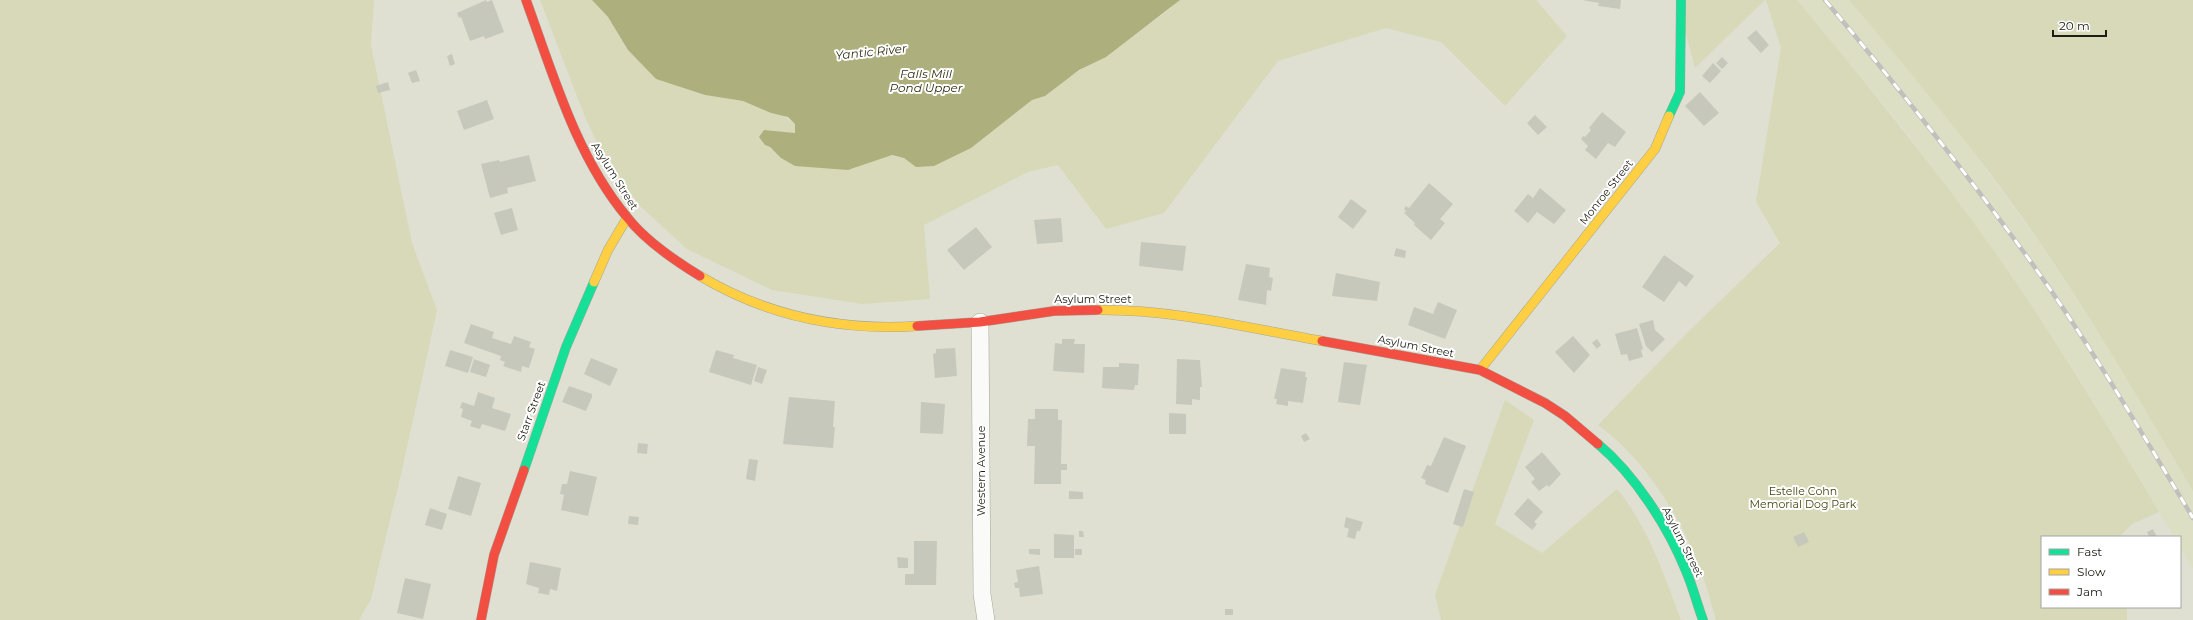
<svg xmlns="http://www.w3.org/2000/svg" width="2193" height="620" font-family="Montserrat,sans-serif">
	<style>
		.built { fill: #dddfc5 }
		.green { fill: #d7d9b9 }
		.water { fill: #adb07c }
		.building { fill: #c7c8bc }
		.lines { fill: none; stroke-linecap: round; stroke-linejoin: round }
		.street-casing { stroke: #a5a69b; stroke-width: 18 }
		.fast-casing { stroke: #a5a69b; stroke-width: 10 }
		.slow-casing { stroke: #a5a69b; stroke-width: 10 }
		.jam-casing { stroke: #a5a69b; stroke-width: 10 }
		.street { stroke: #fafaf8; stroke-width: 17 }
		.fast { stroke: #16e098; stroke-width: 9 }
		.slow { stroke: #ffcf43; stroke-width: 9 }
		.jam { stroke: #f24e42; stroke-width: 9 }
		.rail-casing { stroke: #c0c0bc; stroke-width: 4.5 }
		.rail { stroke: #fff; stroke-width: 3; stroke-dasharray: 9; stroke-linecap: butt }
		.labels { text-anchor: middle; stroke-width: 4; stroke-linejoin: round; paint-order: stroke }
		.street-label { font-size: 11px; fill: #1c1d13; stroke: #fff }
		.park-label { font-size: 11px; fill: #444511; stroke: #fff }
		.water-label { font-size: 12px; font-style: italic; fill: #2f3012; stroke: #fff }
	</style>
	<rect width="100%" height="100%" fill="#dfe0d1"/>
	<!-- built -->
	<path class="built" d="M 1797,0 L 1849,0 L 1946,115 L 2042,246 L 2109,348 L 2193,491 L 2193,569 L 2180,548 L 2180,537 L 2174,537 L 2079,379 L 1994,251 L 1903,128 Z"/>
	<!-- green -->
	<path class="green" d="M 0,0 L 374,0 L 371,45 L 412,243 L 437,310 L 402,470 L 371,599 L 359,620 L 0,620 Z
		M 540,0 L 592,0 L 608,17 L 628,50 L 656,79 L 705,95 L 743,101 L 771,113 L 784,116 L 795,124 L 795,133 L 764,130 L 766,145 L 783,159 L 797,166 L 853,169 L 887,155 L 904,158 L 967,150 L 1032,100 L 1119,46 L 1170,9 L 1178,0 L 1536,0 L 1567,36 L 1505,106 L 1441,42 L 1386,28 L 1278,61 L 1164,213 L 1106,229 L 1058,165 L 1028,172 L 924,225 L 930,299 L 863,304 L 772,290 L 687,249 L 640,206 L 603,155 L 585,117 Z
		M 1677,0 L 1765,0 L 1695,68 Z
		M 1766,0 L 1797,0 C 1865,82 1932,164 1994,251 C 2053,335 2106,423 2159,512 L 2132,524 L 2119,537 L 2042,537 L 2042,607 L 2127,607 L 2127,620 L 1716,620 C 1710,599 1704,576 1695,556 C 1674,507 1641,456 1598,425 L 1688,332 L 1780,243 L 1756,202 L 1781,48 Z
		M 1849,0 L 2193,0 L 2193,491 C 2144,408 2097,326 2043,247 C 1984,160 1917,80 1849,0 Z
		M 1505,400 L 1534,420 L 1495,524 L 1542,553 L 1617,489 C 1648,526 1664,575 1681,620 L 1441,620 L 1435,595 Z"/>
	<!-- water -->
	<path class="water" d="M 592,0 L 1180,0 L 1106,57 L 1079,70 L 1045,96 L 1032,100 L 971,148 L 934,166 L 916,167 L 904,158 L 892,155 L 848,170 L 795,166 L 781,158 L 770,147 L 765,145 L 759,137 L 764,130 L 795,133 L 795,124 L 788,117 L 771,113 L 743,101 L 705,95 L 656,79 L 628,50 L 608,17 Z"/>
	<!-- building -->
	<path class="building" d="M 486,0 L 487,2 L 492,0 L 504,32 L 485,39 L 484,36 L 470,41 L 461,17 L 459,18 L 457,13 Z
		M 1582,0 L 1621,0 L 1620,9 L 1598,6 L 1599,3 Z
		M 1756,30 L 1769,45 L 1761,53 L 1747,38 Z
		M 452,54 L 455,64 L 450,66 L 447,56 Z
		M 1722,57 L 1728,63 L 1722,69 L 1716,63 Z
		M 1713,63 L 1721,71 L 1710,83 L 1702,76 Z
		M 416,70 L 420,81 L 412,83 L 408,73 Z
		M 388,82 L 390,90 L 378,93 L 376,86 Z
		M 1700,92 L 1719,113 L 1704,126 L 1685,106 Z
		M 487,100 L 494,119 L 464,130 L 457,111 Z
		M 1602,112 L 1626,132 L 1615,147 L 1608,143 L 1596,159 L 1585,150 L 1588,146 L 1581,139 L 1583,136 L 1585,137 L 1591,130 L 1589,128 Z
		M 1535,115 L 1547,127 L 1538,135 L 1527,123 Z
		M 529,155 L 536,181 L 507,188 L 508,193 L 490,198 L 481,164 L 499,160 L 500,162 Z
		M 1429,183 L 1453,204 L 1440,219 L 1445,223 L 1431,240 L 1414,225 L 1415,223 L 1404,213 L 1406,211 L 1404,209 L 1406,206 L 1409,208 Z
		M 1540,188 L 1566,210 L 1554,224 L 1537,212 L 1528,223 L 1514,211 L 1528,194 L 1533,198 Z
		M 1351,199 L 1367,211 L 1353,229 L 1338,217 Z
		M 512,208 L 518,230 L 501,235 L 494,213 Z
		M 1061,218 L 1063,242 L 1037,244 L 1034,220 Z
		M 976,227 L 992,247 L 964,270 L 947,250 Z
		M 1141,242 L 1186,246 L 1183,271 L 1139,266 Z
		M 1396,248 L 1406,251 L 1405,258 L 1394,256 Z
		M 1664,255 L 1694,276 L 1686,287 L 1679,281 L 1664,302 L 1642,287 Z
		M 1246,264 L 1270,268 L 1269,277 L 1273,278 L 1271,291 L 1267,290 L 1266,305 L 1238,300 Z
		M 1336,273 L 1380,282 L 1377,301 L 1332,296 Z
		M 1438,302 L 1457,310 L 1445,339 L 1408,325 L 1414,307 L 1433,314 Z
		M 1653,320 L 1655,330 L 1665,339 L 1652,352 L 1646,346 L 1639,324 Z
		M 471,324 L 494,332 L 492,338 L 511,344 L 514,336 L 531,342 L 529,347 L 535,349 L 529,368 L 522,366 L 521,372 L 503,366 L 505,362 L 500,360 L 501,356 L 464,343 Z
		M 1637,328 L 1643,349 L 1641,350 L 1643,357 L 1629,361 L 1627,354 L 1621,355 L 1615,334 Z
		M 1573,336 L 1590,355 L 1574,373 L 1555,352 Z
		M 1062,339 L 1075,339 L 1074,344 L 1085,344 L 1084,373 L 1053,371 L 1055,343 L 1062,344 Z
		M 1597,339 L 1601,345 L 1597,349 L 1592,343 Z
		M 955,348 L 957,376 L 935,378 L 933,354 L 936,353 L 936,349 Z
		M 450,350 L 473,357 L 468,373 L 445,366 Z
		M 716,350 L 734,355 L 733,358 L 757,365 L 751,385 L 709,372 Z
		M 591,358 L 618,369 L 610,386 L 584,374 Z
		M 474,359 L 490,365 L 486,377 L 470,372 Z
		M 1177,359 L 1200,360 L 1202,387 L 1200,387 L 1200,400 L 1192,399 L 1192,405 L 1176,404 Z
		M 1344,362 L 1367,365 L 1360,405 L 1338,402 Z
		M 1119,363 L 1139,364 L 1138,385 L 1135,385 L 1134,390 L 1102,388 L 1103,367 L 1119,367 Z
		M 758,367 L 767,370 L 762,384 L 754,381 Z
		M 1281,368 L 1306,372 L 1305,377 L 1307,377 L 1303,403 L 1288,401 L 1288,406 L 1276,404 L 1277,399 L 1274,399 Z
		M 569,386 L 592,394 L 592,397 L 586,411 L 562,402 Z
		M 478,392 L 495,398 L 492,408 L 511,414 L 505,431 L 482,424 L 480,429 L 470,426 L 472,421 L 461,417 L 463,409 L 460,408 L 462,402 L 474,406 Z
		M 789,397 L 835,401 L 833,427 L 835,427 L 833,448 L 783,444 Z
		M 921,402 L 945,404 L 943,434 L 920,433 Z
		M 1035,409 L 1058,409 L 1058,420 L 1062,420 L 1061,464 L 1067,464 L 1067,470 L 1061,470 L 1061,484 L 1034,484 L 1035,446 L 1027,446 L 1028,419 L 1035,419 Z
		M 1169,413 L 1186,414 L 1186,434 L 1169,434 Z
		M 1306,433 L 1310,439 L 1304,442 L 1301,436 Z
		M 1444,437 L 1466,446 L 1448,493 L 1425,484 L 1426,480 L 1421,478 L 1427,465 L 1431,466 Z
		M 638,443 L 648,444 L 647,454 L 637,453 Z
		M 1542,452 L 1561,474 L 1549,487 L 1547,485 L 1539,491 L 1531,482 L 1535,479 L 1525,467 Z
		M 749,459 L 758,460 L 755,481 L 746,479 Z
		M 570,471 L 597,477 L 588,516 L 561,510 L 564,495 L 560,494 L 562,484 L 567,484 Z
		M 458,476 L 481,483 L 471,516 L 448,509 Z
		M 1464,489 L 1474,492 L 1463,527 L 1453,524 Z
		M 1069,491 L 1083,492 L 1083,499 L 1069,499 Z
		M 1528,498 L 1543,512 L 1534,522 L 1537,524 L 1532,530 L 1514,514 Z
		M 430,508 L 447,514 L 442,530 L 425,525 Z
		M 629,516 L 639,517 L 638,525 L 628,524 Z
		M 1346,517 L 1363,522 L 1360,531 L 1357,531 L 1355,539 L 1347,537 L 1349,529 L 1344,527 Z
		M 2153,529 L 2157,537 L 2149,537 L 2147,532 Z
		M 1079,531 L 1083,531 L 1084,537 L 1079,537 Z
		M 1804,532 L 1809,542 L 1798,547 L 1793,537 Z
		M 1054,534 L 1074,535 L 1074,558 L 1054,558 Z
		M 914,541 L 937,541 L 936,585 L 905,585 L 905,574 L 914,574 Z
		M 1029,549 L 1040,549 L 1040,555 L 1029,554 Z
		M 1075,549 L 1082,549 L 1082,555 L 1075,555 Z
		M 897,557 L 908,558 L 908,568 L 898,568 Z
		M 530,562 L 561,568 L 557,591 L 550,589 L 549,595 L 538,593 L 539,588 L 526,584 Z
		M 1039,566 L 1043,594 L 1020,597 L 1019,588 L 1015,588 L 1014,583 L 1018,582 L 1016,570 Z
		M 405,578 L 431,584 L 423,619 L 397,613 Z
		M 1225,609 L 1233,609 L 1233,615 L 1225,615 Z"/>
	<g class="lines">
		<defs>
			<path id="street" d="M 980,322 L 982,594 L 986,620"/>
			<path id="fast" d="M 1669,116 L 1680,92 L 1681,0
				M 1598,444 C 1634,474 1668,526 1686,571 C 1693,587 1697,604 1703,620
				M 524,470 L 566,347 L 594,282"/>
			<path id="slow" d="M 700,276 C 767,316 839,331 917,326
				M 594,282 L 608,250 L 627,218
				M 1098,310 C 1173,309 1248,328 1322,341
				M 1480,370 L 1655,149 L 1669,116"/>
			<path id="jam" d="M 526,0 C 553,74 576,156 627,217 C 644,239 677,262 700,276
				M 917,326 L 980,322 L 1054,311 L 1098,310
				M 1322,341 L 1480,370 L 1545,403 L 1565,416 L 1598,444
				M 481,620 L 494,555 L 524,470"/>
		</defs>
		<!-- street casing -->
		<use href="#street" class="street-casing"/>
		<!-- fast casing -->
		<use href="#fast" class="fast-casing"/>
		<!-- slow casing -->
		<use href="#slow" class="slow-casing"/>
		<!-- jam casing -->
		<use href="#jam" class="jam-casing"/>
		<!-- street -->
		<use href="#street" class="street"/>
		<!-- fast -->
		<use href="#fast" class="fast"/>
		<!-- slow -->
		<use href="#slow" class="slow"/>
		<!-- jam -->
		<use href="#jam" class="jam"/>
		<defs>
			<path id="rail" d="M 1825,0 C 1894,82 1960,165 2023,251 C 2085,336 2139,428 2193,518"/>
		</defs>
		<!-- rail casing -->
		<use href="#rail" class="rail-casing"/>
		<!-- rail -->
		<use href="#rail" class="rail"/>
	</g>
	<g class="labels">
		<!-- street labels -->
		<g class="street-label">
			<text transform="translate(615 176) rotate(58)" y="4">Asylum Street</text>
			<text transform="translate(1606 192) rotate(-52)" y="4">Monroe Street</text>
			<text x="1093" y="303">Asylum Street</text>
			<text transform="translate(1416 346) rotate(11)" y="4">Asylum Street</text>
			<text transform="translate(531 411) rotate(-70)" y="4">Starr Street</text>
			<text transform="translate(981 471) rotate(-90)" y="4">Western Avenue</text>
			<text transform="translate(1683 542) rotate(63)" y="4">Asylum Street</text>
		</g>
		<!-- park labels -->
		<g class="park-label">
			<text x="1803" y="495">Estelle Cohn<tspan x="1803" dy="13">Memorial Dog Park</tspan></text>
		</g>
		<!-- water labels -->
		<g class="water-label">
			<text transform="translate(871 52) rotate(-6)" y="4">Yantic River</text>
			<text x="926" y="78">Falls Mill<tspan x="926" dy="14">Pond Upper</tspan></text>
		</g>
	</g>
	<!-- legend -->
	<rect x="2041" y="536" width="140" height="72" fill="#ffffff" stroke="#a4a5a1"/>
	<rect x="2049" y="549" width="20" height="6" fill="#16e098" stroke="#a4a5a1"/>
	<text x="2077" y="556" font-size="12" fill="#1c1d13">Fast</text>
	<rect x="2049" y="569" width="20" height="6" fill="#ffcf43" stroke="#a4a5a1"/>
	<text x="2077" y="576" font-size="12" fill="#1c1d13">Slow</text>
	<rect x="2049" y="589" width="20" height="6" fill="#f24e42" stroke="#a4a5a1"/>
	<text x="2077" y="596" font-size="12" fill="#1c1d13">Jam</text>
	<!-- scale -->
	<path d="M2053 30v6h53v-6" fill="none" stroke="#1c1d13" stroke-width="2"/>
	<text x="2059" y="30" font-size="12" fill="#1c1d13" stroke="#ffffff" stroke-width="3" paint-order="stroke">20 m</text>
</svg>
